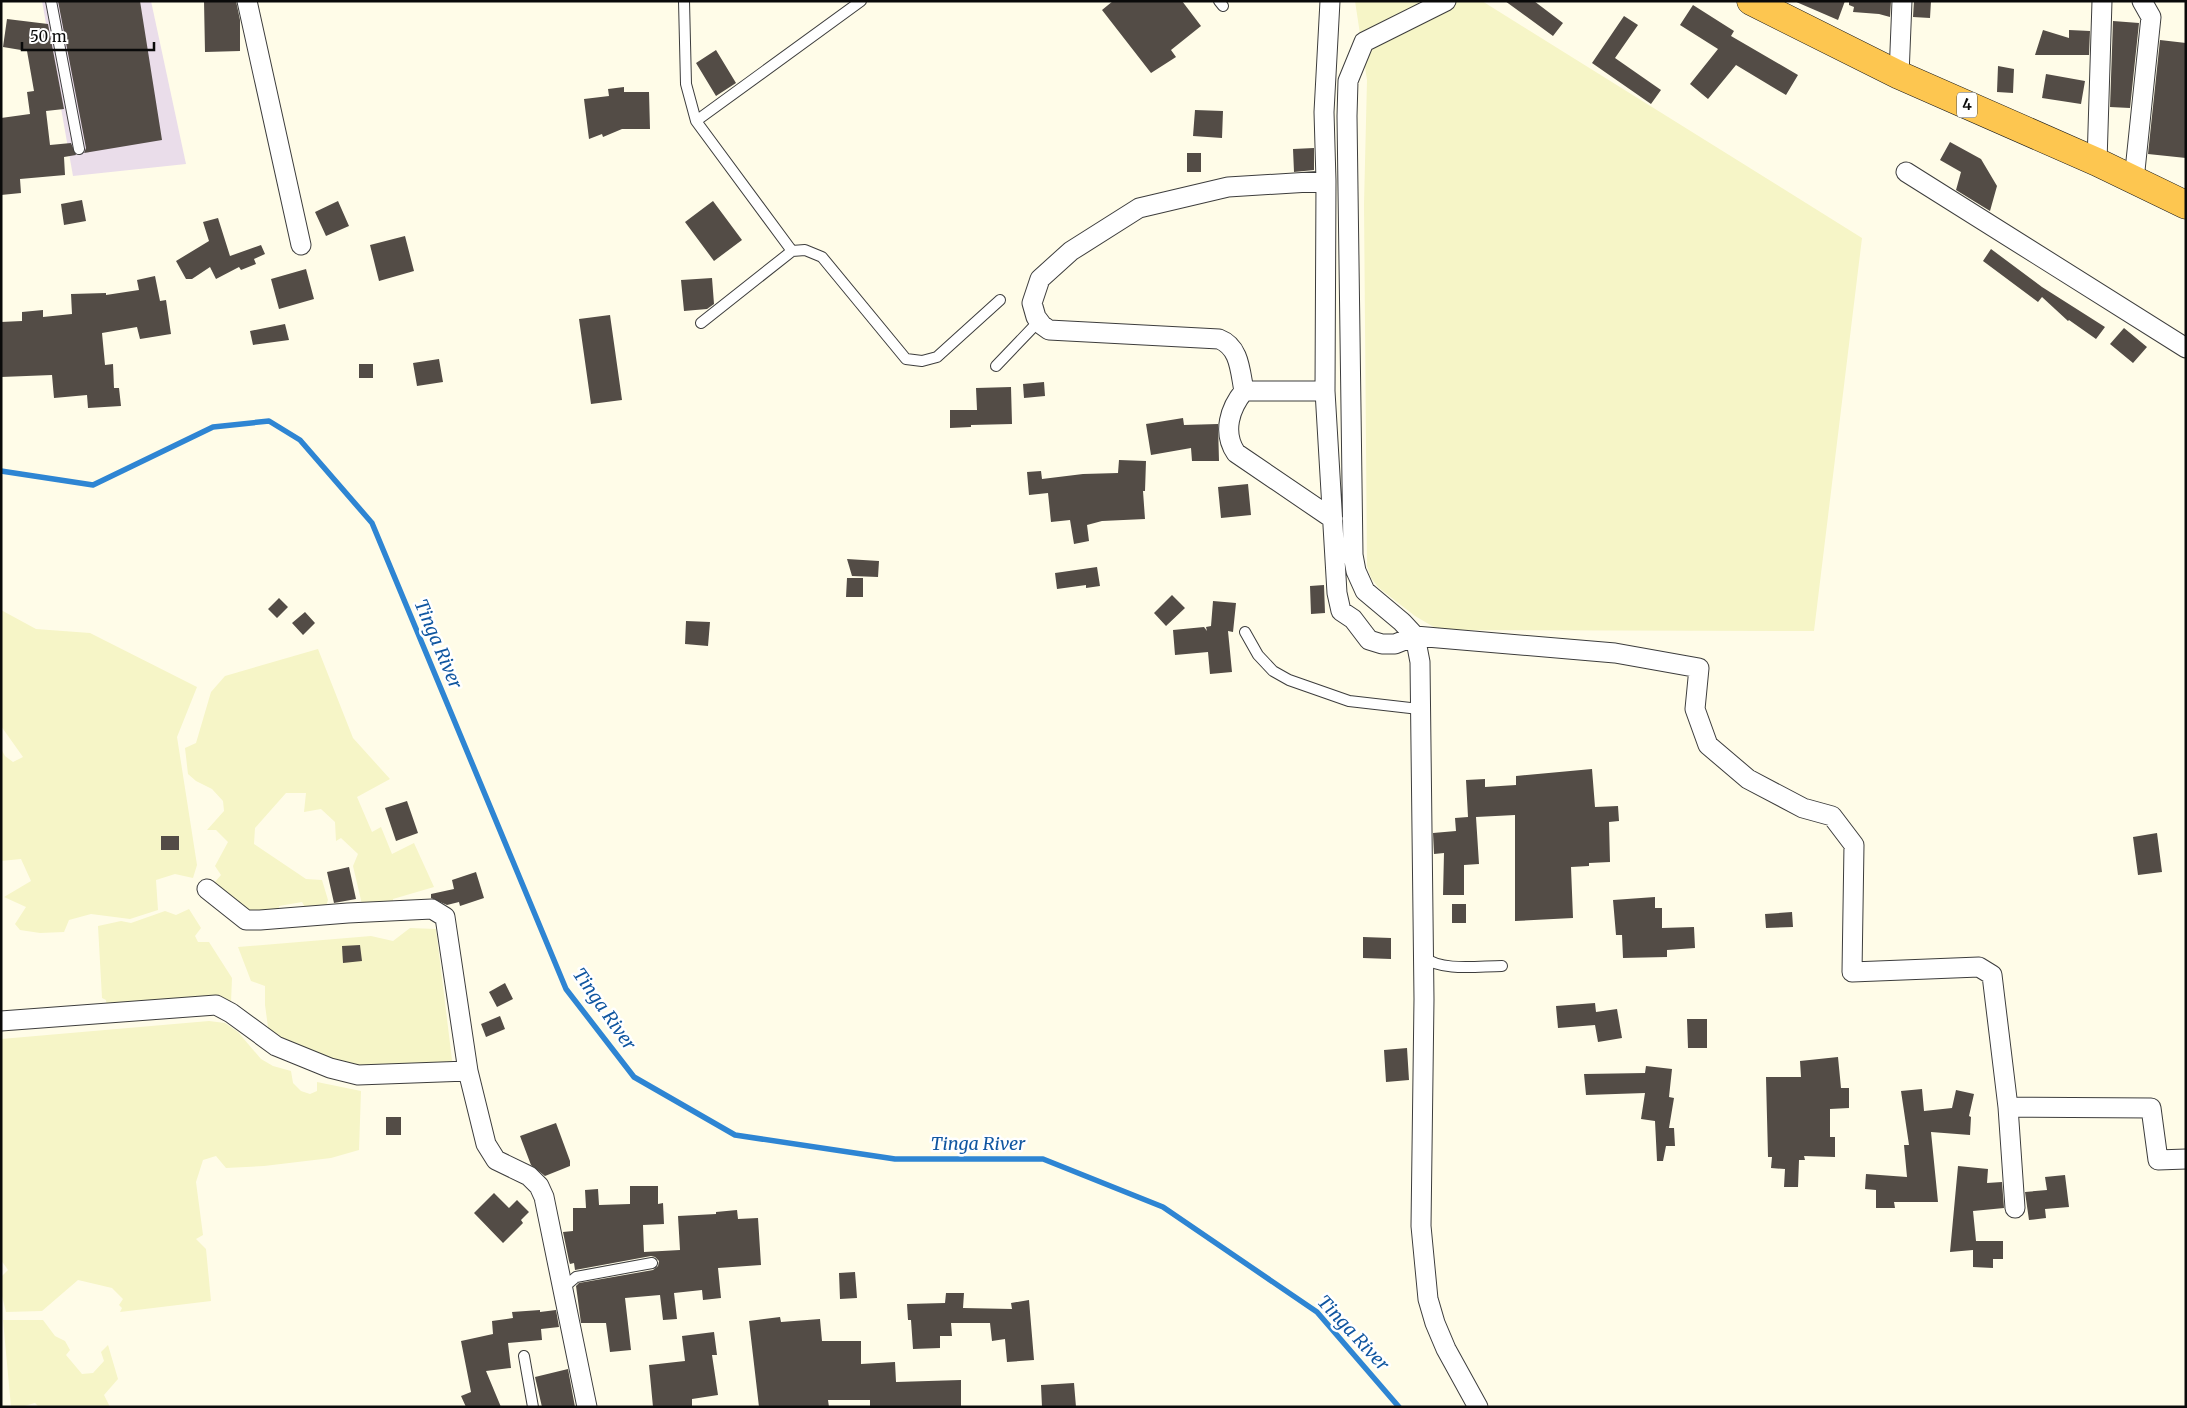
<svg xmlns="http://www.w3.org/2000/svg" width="2187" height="1408" font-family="Merriweather,serif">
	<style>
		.industrial { fill: #eaddea }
		.farmland { fill: #f6f5c7 }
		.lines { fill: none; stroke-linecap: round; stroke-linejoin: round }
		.stream { stroke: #2e85d3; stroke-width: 5.5 }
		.building { fill: #534c46 }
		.service-casing { stroke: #3d3d3d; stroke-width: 12 }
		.minor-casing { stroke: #3d3d3d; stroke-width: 21 }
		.trunk-casing { stroke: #1b1b1b; stroke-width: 29 }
		.service { stroke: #fff; stroke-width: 10 }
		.minor { stroke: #fff; stroke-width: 19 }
		.trunk { stroke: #fdc650; stroke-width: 28 }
		.labels { text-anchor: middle; stroke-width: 5; stroke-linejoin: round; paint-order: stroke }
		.shield { fill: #fff; stroke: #545454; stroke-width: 1 }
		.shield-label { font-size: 15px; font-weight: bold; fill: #0a0a0a }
		.water-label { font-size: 18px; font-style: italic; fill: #1056a0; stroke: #fff }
	</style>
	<rect width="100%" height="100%" fill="#fffce8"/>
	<!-- industrial -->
	<path class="industrial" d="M 42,1 L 151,1 L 186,164 L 73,176 Z"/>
	<!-- farmland -->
	<path class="farmland" d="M 1355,1 L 1482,1 L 1862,238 L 1814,631 L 1439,630 L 1415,616 L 1379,588 L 1371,578 L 1367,566 L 1364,204 L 1367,80 Z
		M 1,610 L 36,629 L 90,633 L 197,687 L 177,737 L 197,865 L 193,878 L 175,874 L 156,880 L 158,910 L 130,919 L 91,914 L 69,920 L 64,932 L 40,933 L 20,930 L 15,924 L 26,907 L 4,897 L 31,881 L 21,859 L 1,861 L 1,749 L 5,756 L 13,762 L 23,757 L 1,726 Z
		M 318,649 L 353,738 L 390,779 L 357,797 L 372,832 L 381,827 L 392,854 L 414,843 L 434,887 L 393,899 L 393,913 L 364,913 L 353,866 L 358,854 L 341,838 L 336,841 L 335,822 L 321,809 L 304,812 L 306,793 L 286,793 L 255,828 L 254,844 L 306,879 L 322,880 L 328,900 L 325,909 L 310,916 L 302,902 L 279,906 L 278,918 L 246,918 L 208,890 L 221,875 L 215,866 L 228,842 L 216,830 L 207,830 L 224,811 L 223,801 L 212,789 L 196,781 L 188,774 L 185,748 L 196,743 L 211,692 L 225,676 Z
		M 189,909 L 201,928 L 195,936 L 198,942 L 209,942 L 232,978 L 231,1003 L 210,1006 L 107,1010 L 106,1000 L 102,998 L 98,926 L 121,921 L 131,923 L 165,911 L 176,915 Z
		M 410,928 L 436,929 L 453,1068 L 366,1073 L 270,1042 L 265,1005 L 265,986 L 251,981 L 238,947 L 371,936 L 393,941 Z
		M 209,1021 L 225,1023 L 238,1032 L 261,1059 L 273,1066 L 291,1071 L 293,1083 L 301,1091 L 310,1094 L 317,1091 L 317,1082 L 361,1091 L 359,1150 L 331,1158 L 264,1166 L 226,1168 L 216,1156 L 203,1160 L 196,1182 L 203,1235 L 196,1239 L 206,1249 L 211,1301 L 120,1312 L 122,1308 L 119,1305 L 123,1299 L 112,1288 L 78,1280 L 42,1311 L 6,1312 L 1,1292 L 1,1277 L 8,1270 L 1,1260 L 1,1039 Z
		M 3,1320 L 43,1320 L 55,1336 L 65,1341 L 70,1350 L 66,1355 L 82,1374 L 93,1373 L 104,1361 L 101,1352 L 108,1345 L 118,1379 L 104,1395 L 110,1407 L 39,1407 L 35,1403 L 21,1407 L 11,1407 Z"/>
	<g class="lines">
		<!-- stream -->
		<path class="stream" d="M 1,471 L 93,485 L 213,427 L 269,421 L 300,440 L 372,523 L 566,989 L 634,1077 L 735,1135 L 895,1159 L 1043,1159 L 1163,1207 L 1317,1312 L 1399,1407"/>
	</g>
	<!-- building -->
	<path class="building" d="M 58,1 L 140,1 L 162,140 L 84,153 L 86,148 Z
		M 204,1 L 236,1 L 240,20 L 240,51 L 205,52 Z
		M 1113,1 L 1182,1 L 1201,26 L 1171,50 L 1176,57 L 1151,73 L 1102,10 Z
		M 1505,1 L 1534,1 L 1563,23 L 1553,36 Z
		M 1794,1 L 1845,1 L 1838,20 Z
		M 1849,1 L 1891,1 L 1890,17 L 1879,14 L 1853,12 L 1854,7 L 1849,5 Z
		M 1914,1 L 1931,1 L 1930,18 L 1913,17 Z
		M 1693,5 L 1734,31 L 1731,36 L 1798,75 L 1786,95 L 1736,65 L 1708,99 L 1690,84 L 1718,49 L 1680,25 Z
		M 1624,16 L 1638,25 L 1615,58 L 1661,90 L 1651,104 L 1592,63 Z
		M 7,19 L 48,24 L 64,109 L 46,111 L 50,145 L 71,143 L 76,155 L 64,157 L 65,175 L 20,179 L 21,193 L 1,195 L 1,118 L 30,114 L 27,92 L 34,91 L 27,51 L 3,47 Z
		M 2113,21 L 2139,23 L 2130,108 L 2110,107 Z
		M 2043,30 L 2069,38 L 2069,30 L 2090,31 L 2089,55 L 2035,55 Z
		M 2160,40 L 2186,43 L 2186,158 L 2148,154 Z
		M 716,50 L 736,83 L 716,96 L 696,63 Z
		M 1998,66 L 2014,69 L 2013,93 L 1997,92 Z
		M 2046,74 L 2085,81 L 2081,104 L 2042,98 Z
		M 624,87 L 624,92 L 649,92 L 650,129 L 622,129 L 603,137 L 602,134 L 589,139 L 584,99 L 609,96 L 608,89 Z
		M 1195,110 L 1223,111 L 1222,138 L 1193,136 Z
		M 1950,142 L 1981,159 L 1997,186 L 1990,211 L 1956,190 L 1961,172 L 1940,160 Z
		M 1314,148 L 1314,170 L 1294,172 L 1293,149 Z
		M 1187,153 L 1201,153 L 1201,172 L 1187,172 Z
		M 82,200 L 86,221 L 64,225 L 61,204 Z
		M 338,201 L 349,226 L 326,236 L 315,212 Z
		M 713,201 L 742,240 L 714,261 L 685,222 Z
		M 218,218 L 230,256 L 261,245 L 265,254 L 254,259 L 256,264 L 241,270 L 239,267 L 216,279 L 210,267 L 192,279 L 186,279 L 176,261 L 209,241 L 203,222 Z
		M 405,236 L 414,271 L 379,281 L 370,245 Z
		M 1991,249 L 2042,287 L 2105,327 L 2096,339 L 2069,320 L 2068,321 L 2042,297 L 2038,302 L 1983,261 Z
		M 306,269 L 314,299 L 279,309 L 271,279 Z
		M 155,276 L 160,301 L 166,300 L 171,334 L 140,339 L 137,327 L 102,333 L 105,365 L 113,364 L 114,388 L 119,388 L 121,406 L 88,408 L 87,395 L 54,398 L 52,375 L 1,377 L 1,322 L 22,321 L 22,312 L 43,310 L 43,317 L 72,314 L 71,294 L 106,293 L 106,295 L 139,290 L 137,280 Z
		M 712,278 L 714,304 L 707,309 L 684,311 L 681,280 Z
		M 610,315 L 622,400 L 591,404 L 579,319 Z
		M 285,324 L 289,340 L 253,345 L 250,331 Z
		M 2124,328 L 2147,347 L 2133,363 L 2110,344 Z
		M 439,359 L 443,382 L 417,386 L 413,363 Z
		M 359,364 L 373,364 L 373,378 L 359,378 Z
		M 1044,382 L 1045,396 L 1024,398 L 1023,384 Z
		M 1011,387 L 1012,424 L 971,425 L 971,427 L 950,428 L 950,410 L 977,410 L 976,388 Z
		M 1183,418 L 1184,425 L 1218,424 L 1219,461 L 1192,461 L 1191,448 L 1151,455 L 1146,424 Z
		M 1119,460 L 1146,461 L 1145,491 L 1143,491 L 1145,519 L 1102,521 L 1087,525 L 1089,541 L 1074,544 L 1070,520 L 1051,522 L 1048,493 L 1029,495 L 1027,472 L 1041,471 L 1042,479 L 1083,474 L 1118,473 Z
		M 1248,484 L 1251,515 L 1221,518 L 1218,487 Z
		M 847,559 L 879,561 L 878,577 L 852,576 Z
		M 1097,567 L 1100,586 L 1086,588 L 1086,585 L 1057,589 L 1055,573 Z
		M 847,578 L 863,578 L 863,597 L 846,597 Z
		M 1324,585 L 1325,613 L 1311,614 L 1310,586 Z
		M 1172,595 L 1185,608 L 1166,626 L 1154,613 Z
		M 279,598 L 288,607 L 277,618 L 268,609 Z
		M 1213,601 L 1236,603 L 1233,632 L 1228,631 L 1232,672 L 1210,674 L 1208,652 L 1175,655 L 1173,630 L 1204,627 L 1207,631 L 1206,627 L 1211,626 Z
		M 305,612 L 315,623 L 303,635 L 292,623 Z
		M 686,621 L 710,622 L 708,646 L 685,644 Z
		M 1592,769 L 1595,807 L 1618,806 L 1619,821 L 1609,822 L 1610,862 L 1589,863 L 1589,866 L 1571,867 L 1573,918 L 1515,921 L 1515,815 L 1476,817 L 1479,864 L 1464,865 L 1464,895 L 1443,895 L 1444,853 L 1434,854 L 1433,833 L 1456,831 L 1455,818 L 1468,817 L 1466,780 L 1485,779 L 1485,787 L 1516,785 L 1516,776 Z
		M 407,801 L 418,833 L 396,841 L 385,808 Z
		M 2157,833 L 2162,872 L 2138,875 L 2133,837 Z
		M 161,836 L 179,836 L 179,850 L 161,850 Z
		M 349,867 L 356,899 L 334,903 L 327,872 Z
		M 476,872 L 484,898 L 460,906 L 459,902 L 447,905 L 431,898 L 431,894 L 454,889 L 452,880 Z
		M 1655,897 L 1655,908 L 1662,908 L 1662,928 L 1694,927 L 1695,948 L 1667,950 L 1667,957 L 1623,958 L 1622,935 L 1616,935 L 1613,900 Z
		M 1452,904 L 1466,904 L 1466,923 L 1452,923 Z
		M 1792,912 L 1793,927 L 1766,928 L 1765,914 Z
		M 1363,937 L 1391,938 L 1391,959 L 1363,958 Z
		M 360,945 L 362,961 L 343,963 L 342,946 Z
		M 505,983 L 513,999 L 497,1007 L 489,992 Z
		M 1595,1003 L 1596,1012 L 1617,1009 L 1622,1038 L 1598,1042 L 1595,1025 L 1558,1028 L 1556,1006 Z
		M 500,1016 L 505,1029 L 486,1037 L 481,1024 Z
		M 1687,1019 L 1707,1019 L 1707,1048 L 1688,1048 Z
		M 1407,1048 L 1409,1080 L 1386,1082 L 1384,1050 Z
		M 1838,1057 L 1841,1088 L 1849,1088 L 1849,1108 L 1830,1109 L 1830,1137 L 1835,1137 L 1835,1157 L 1804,1156 L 1805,1160 L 1799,1160 L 1798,1187 L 1784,1187 L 1785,1169 L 1771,1168 L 1772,1157 L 1768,1157 L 1766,1077 L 1801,1077 L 1800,1061 Z
		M 1646,1066 L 1672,1069 L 1669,1097 L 1674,1098 L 1669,1128 L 1674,1128 L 1675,1146 L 1666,1146 L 1663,1161 L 1657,1161 L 1655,1121 L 1641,1119 L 1645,1093 L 1586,1095 L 1584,1074 L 1645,1073 Z
		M 1922,1089 L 1924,1111 L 1952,1108 L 1956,1090 L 1974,1094 L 1969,1116 L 1971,1117 L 1970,1135 L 1931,1132 L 1938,1202 L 1894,1202 L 1895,1208 L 1876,1208 L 1876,1190 L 1865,1189 L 1866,1174 L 1907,1177 L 1904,1145 L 1909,1145 L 1901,1091 Z
		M 386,1117 L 401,1117 L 401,1135 L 386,1135 Z
		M 556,1123 L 570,1161 L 570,1166 L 545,1176 L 531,1165 L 520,1136 Z
		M 1958,1166 L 1988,1169 L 1987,1183 L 2002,1182 L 2004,1208 L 1973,1211 L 1976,1241 L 2003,1241 L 2003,1259 L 1993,1259 L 1993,1268 L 1973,1267 L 1973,1250 L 1950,1252 Z
		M 2065,1175 L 2069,1207 L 2045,1209 L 2046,1218 L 2029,1220 L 2025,1192 L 2047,1190 L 2045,1177 Z
		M 630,1186 L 658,1186 L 658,1204 L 663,1203 L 664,1224 L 643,1225 L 644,1252 L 680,1250 L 678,1216 L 716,1214 L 716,1212 L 737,1210 L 738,1219 L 758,1218 L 761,1265 L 718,1268 L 721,1298 L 703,1300 L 702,1290 L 674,1293 L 677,1319 L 663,1320 L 660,1295 L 625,1298 L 631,1350 L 610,1352 L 606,1323 L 581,1323 L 576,1286 L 579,1283 L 653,1270 L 658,1266 L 659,1261 L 655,1257 L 651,1256 L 575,1270 L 574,1263 L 570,1264 L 569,1261 L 563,1232 L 573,1231 L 573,1208 L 586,1208 L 585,1190 L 598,1189 L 599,1205 L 630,1204 Z
		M 494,1193 L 509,1208 L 517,1200 L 529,1212 L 521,1220 L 523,1223 L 503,1243 L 474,1213 Z
		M 855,1272 L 857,1298 L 840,1299 L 839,1273 Z
		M 946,1293 L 964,1293 L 963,1308 L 1012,1309 L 1011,1303 L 1029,1300 L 1034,1360 L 1007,1362 L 1005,1339 L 992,1341 L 990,1323 L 951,1323 L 952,1336 L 940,1336 L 940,1348 L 913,1349 L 911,1320 L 908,1320 L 907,1304 L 945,1303 Z
		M 540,1310 L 540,1312 L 556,1310 L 559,1327 L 541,1329 L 542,1340 L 508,1343 L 511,1368 L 486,1371 L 501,1407 L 466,1407 L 461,1396 L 471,1392 L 461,1341 L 493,1334 L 492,1321 L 513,1318 L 512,1312 Z
		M 780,1317 L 781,1322 L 820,1319 L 822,1341 L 861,1341 L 861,1364 L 895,1362 L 896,1382 L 961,1380 L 961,1407 L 870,1407 L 870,1400 L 828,1400 L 829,1407 L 759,1407 L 749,1321 Z
		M 714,1332 L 717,1355 L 712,1355 L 718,1395 L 692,1399 L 692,1407 L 653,1407 L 649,1365 L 685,1361 L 682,1336 Z
		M 568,1369 L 575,1407 L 542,1407 L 535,1377 Z
		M 1074,1383 L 1076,1407 L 1042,1407 L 1041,1385 Z"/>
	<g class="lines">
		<defs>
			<path id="service" d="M 51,1 L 79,149
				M 684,1 L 686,84 L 696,121 L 792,251
				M 1219,1 L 1223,6
				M 696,121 L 861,1
				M 701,323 L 792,251 L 805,250 L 822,257 L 906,359 L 922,361 L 937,357 L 1000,300
				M 996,366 L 1039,321
				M 1245,632 L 1258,655 L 1273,671 L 1289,680 L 1349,701 L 1419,709
				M 1423,957 C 1443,972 1478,966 1502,966
				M 562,1289 L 576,1277 L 652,1263
				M 524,1356 L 533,1407"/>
			<path id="minor" d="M 247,1 L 301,245
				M 1330,1 L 1324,112 L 1326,181 L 1325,391 L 1337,593 L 1341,611 L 1353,619 L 1369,640 L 1382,644 L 1395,644 L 1415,636 L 1615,653 L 1699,668 L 1695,709 L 1708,745 L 1748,779 L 1803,808 L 1832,816 L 1854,845 L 1852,972 L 1979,967 L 1992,975 L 2008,1107 L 2015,1208
				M 1446,1 L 1364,42 L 1348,81 L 1347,116 L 1353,555 L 1356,571 L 1365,591 L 1402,622 L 1415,636 L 1420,662 L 1424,999 L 1421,1226 L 1428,1299 L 1435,1323 L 1446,1349 L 1478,1407
				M 1899,75 L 1902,1
				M 2097,162 L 2102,1
				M 1906,172 L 2186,348
				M 2134,180 L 2151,17 L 2142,1
				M 1244,391 C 1230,408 1222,432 1236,453 L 1333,519
				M 1325,391 L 1244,391 C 1240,371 1240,347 1219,339 L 1049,330 L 1042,325 L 1036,317 L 1032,303 L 1040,279 L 1071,251 L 1139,208 L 1228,187 L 1326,181
				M 207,889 L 246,920 L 260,920 L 348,913 L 432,909 L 445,917 L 468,1071 L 486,1144 L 496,1160 L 529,1176 L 539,1186 L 544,1197 L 587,1407
				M 1,1021 L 216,1005 L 231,1013 L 276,1046 L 330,1068 L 358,1075 L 468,1071
				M 2008,1107 L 2151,1108 L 2158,1160 L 2186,1159"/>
			<path id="trunk" d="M 1751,1 L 1899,75 L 2097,162 L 2186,205"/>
		</defs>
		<!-- service casing -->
		<use href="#service" class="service-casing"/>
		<!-- minor casing -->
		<use href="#minor" class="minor-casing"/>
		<!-- trunk casing -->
		<use href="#trunk" class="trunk-casing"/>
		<!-- service -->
		<use href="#service" class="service"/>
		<!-- minor -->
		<use href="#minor" class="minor"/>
		<!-- trunk -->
		<use href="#trunk" class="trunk"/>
	</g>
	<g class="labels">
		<!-- shield labels -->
		<rect class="shield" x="1957" y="92.5" width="20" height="25" rx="4"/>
		<g class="shield-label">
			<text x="1967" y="110">4</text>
		</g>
		<!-- water labels -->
		<g class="water-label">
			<text transform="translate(438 644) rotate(67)" y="6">Tinga River</text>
			<text transform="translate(604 1009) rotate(55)" y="6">Tinga River</text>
			<text x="978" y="1150">Tinga River</text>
			<text transform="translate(1353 1333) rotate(47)" y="6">Tinga River</text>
		</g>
	</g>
	<!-- border -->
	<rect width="2187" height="1408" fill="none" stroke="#0a0a0a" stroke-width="5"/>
	<!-- scale -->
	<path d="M22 42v8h132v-8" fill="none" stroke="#0a0a0a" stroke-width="2.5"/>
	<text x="30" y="42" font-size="15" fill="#0a0a0a" stroke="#ffffff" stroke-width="4" paint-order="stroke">50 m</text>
</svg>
